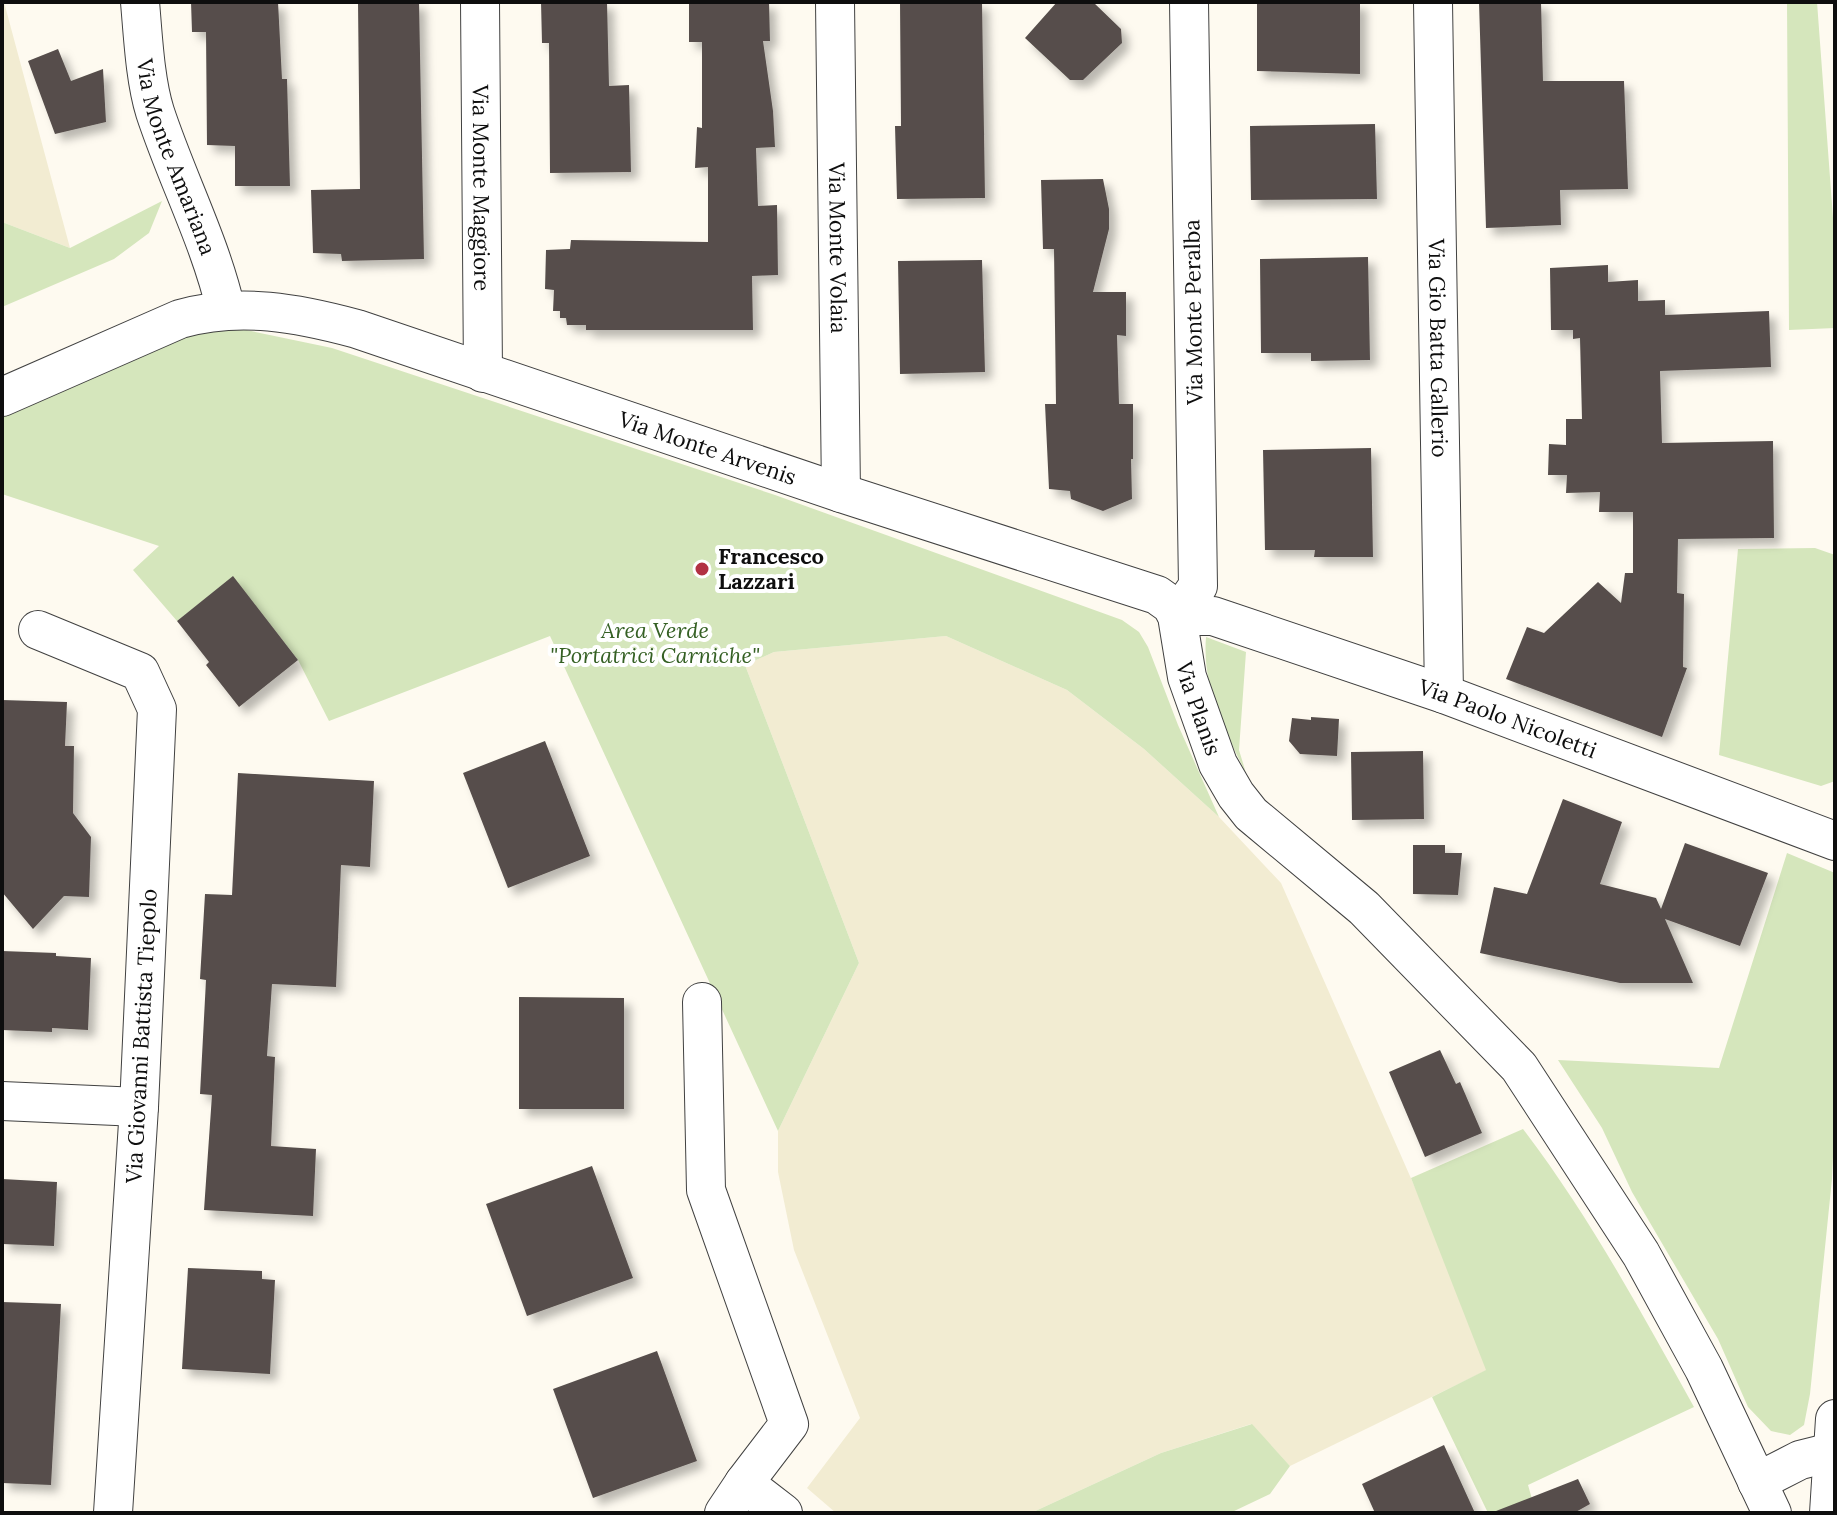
<svg xmlns="http://www.w3.org/2000/svg" width="1837" height="1515" font-family="Lora,serif">
	<style>
		.farmland { fill: #f2ecd2 }
		.green { fill: #d5e6bc }
		.building { fill: #564e4b; filter: url(#shadow) }
		.lines { fill: none; stroke-linecap: round; stroke-linejoin: round }
		.minor-casing { stroke: #414141; stroke-width: 40 }
		.minor { stroke: #fff; stroke-width: 38 }
		.poi-dot { fill: #b23143; stroke: #fff; stroke-width: 3 }
		.labels { text-anchor: middle; stroke-width: 8; stroke-linejoin: round; paint-order: stroke }
		.street-label { font-size: 22px; fill: #0e0e0e; stroke: #fff }
		.poi-label { font-size: 22px; font-weight: bold; fill: #0e0e0e; stroke: #fff; text-anchor: start }
		.park-label { font-size: 22px; font-style: italic; fill: #356024; stroke: #fff }
	</style>
	<defs>
		<filter id="shadow"><feDropShadow dx="7" dy="7" stdDeviation="4" flood-color="#0004"/></filter>
	</defs>
	<rect width="100%" height="100%" fill="#fefaf0"/>
	<!-- farmland -->
	<path class="farmland" d="M 2,2 L 4,2 L 70,248 L 2,222 Z
		M 946,636 L 1067,690 L 1144,749 L 1219,817 L 1281,883 L 1428,1217 L 1487,1370 L 1290,1466 L 1251,1424 L 1161,1453 L 1031,1513 L 836,1513 L 807,1488 L 860,1418 L 794,1250 L 778,1172 L 778,1131 L 859,963 L 745,665 L 774,652 Z"/>
	<!-- green -->
	<path class="green" d="M 1787,2 L 1817,2 L 1835,245 L 1835,328 L 1789,330 Z
		M 162,201 L 149,233 L 114,259 L 2,307 L 2,222 L 70,248 Z
		M 222,325 L 332,348 L 775,495 L 1122,620 L 1139,632 L 1148,647 L 1178,725 L 1219,817 L 1144,749 L 1067,690 L 946,636 L 774,652 L 745,665 L 859,963 L 778,1131 L 550,636 L 329,721 L 298,660 L 233,577 L 177,621 L 133,570 L 159,546 L 2,494 L 2,417 L 164,339 Z
		M 1815,548 L 1835,555 L 1835,781 L 1821,786 L 1719,755 L 1738,549 Z
		M 1206,637 L 1246,652 L 1239,750 L 1246,773 C 1224,729 1202,688 1206,637 Z
		M 1787,853 L 1835,873 L 1835,1112 L 1832,1179 L 1810,1394 L 1804,1425 L 1790,1435 L 1771,1431 L 1748,1407 L 1718,1339 L 1632,1192 L 1602,1128 L 1558,1060 L 1719,1068 Z
		M 1523,1129 C 1590,1217 1641,1312 1694,1407 L 1528,1485 L 1536,1513 L 1488,1513 L 1432,1397 L 1486,1370 L 1411,1178 Z
		M 1252,1424 L 1290,1466 L 1270,1494 L 1230,1513 L 1031,1513 L 1161,1453 Z"/>
	<!-- building -->
	<path class="building" d="M 191,2 L 278,2 L 282,79 L 287,79 L 290,186 L 235,186 L 235,146 L 207,145 L 206,32 L 192,32 Z
		M 358,2 L 419,2 L 424,259 L 342,261 L 341,254 L 313,253 L 311,190 L 360,189 Z
		M 541,2 L 607,2 L 609,86 L 629,85 L 631,172 L 550,173 L 549,43 L 542,43 Z
		M 689,2 L 769,2 L 770,41 L 763,41 L 773,111 L 775,147 L 756,148 L 758,206 L 777,205 L 778,275 L 752,276 L 753,330 L 586,330 L 586,325 L 567,325 L 566,318 L 560,318 L 560,311 L 553,311 L 554,290 L 545,289 L 546,250 L 570,249 L 571,240 L 708,242 L 708,167 L 695,168 L 697,127 L 702,128 L 702,42 L 689,42 Z
		M 900,2 L 982,2 L 985,198 L 897,199 L 895,126 L 901,126 Z
		M 1057,2 L 1093,2 L 1121,29 L 1122,43 L 1083,80 L 1070,80 L 1025,38 Z
		M 1257,2 L 1360,2 L 1360,74 L 1257,71 Z
		M 1479,2 L 1541,2 L 1543,81 L 1624,81 L 1628,189 L 1560,190 L 1561,225 L 1486,228 Z
		M 58,49 L 71,81 L 103,69 L 106,122 L 55,134 L 28,61 Z
		M 1375,124 L 1377,199 L 1251,200 L 1250,126 Z
		M 1103,179 L 1109,209 L 1109,229 L 1093,292 L 1126,292 L 1126,336 L 1117,335 L 1119,404 L 1133,404 L 1133,459 L 1131,459 L 1132,499 L 1103,511 L 1071,499 L 1070,491 L 1049,489 L 1045,404 L 1056,404 L 1054,249 L 1043,249 L 1041,180 Z
		M 1368,257 L 1370,360 L 1311,361 L 1311,353 L 1261,353 L 1260,259 Z
		M 982,260 L 985,372 L 900,374 L 898,261 Z
		M 1608,265 L 1608,282 L 1638,280 L 1638,301 L 1665,300 L 1665,315 L 1769,311 L 1771,367 L 1660,371 L 1662,443 L 1773,441 L 1774,538 L 1678,539 L 1677,593 L 1684,594 L 1683,667 L 1687,668 L 1662,737 L 1506,679 L 1527,627 L 1544,633 L 1598,582 L 1621,603 L 1625,573 L 1633,573 L 1633,512 L 1599,512 L 1600,492 L 1566,493 L 1567,475 L 1548,475 L 1549,444 L 1566,445 L 1566,419 L 1582,419 L 1580,338 L 1573,339 L 1573,330 L 1551,330 L 1550,268 Z
		M 1371,448 L 1373,557 L 1314,557 L 1315,550 L 1265,550 L 1263,450 Z
		M 233,576 L 298,660 L 239,707 L 206,665 L 209,662 L 177,621 Z
		M 2,700 L 67,702 L 65,746 L 74,746 L 73,813 L 91,837 L 89,897 L 64,896 L 33,929 L 2,892 Z
		M 1311,717 L 1339,719 L 1337,756 L 1300,754 L 1289,741 L 1292,718 L 1311,720 Z
		M 545,741 L 590,856 L 508,888 L 463,773 Z
		M 1423,751 L 1424,819 L 1352,820 L 1351,752 Z
		M 238,773 L 374,781 L 370,867 L 341,865 L 336,987 L 272,984 L 267,1056 L 275,1057 L 271,1146 L 316,1149 L 313,1216 L 204,1210 L 212,1095 L 200,1094 L 206,980 L 200,979 L 205,894 L 232,895 Z
		M 1563,799 L 1622,822 L 1600,884 L 1656,898 L 1661,909 L 1685,843 L 1768,873 L 1740,946 L 1665,919 L 1693,983 L 1620,983 L 1480,953 L 1494,887 L 1527,894 Z
		M 1413,845 L 1445,845 L 1445,853 L 1462,853 L 1458,895 L 1413,894 Z
		M 2,951 L 56,953 L 56,956 L 91,958 L 88,1030 L 52,1028 L 52,1032 L 2,1030 Z
		M 519,997 L 624,998 L 624,1109 L 519,1109 Z
		M 1440,1050 L 1456,1084 L 1460,1082 L 1482,1133 L 1425,1157 L 1389,1072 Z
		M 592,1166 L 633,1278 L 527,1316 L 486,1204 Z
		M 2,1179 L 57,1182 L 54,1246 L 2,1244 Z
		M 188,1268 L 262,1271 L 262,1279 L 275,1280 L 270,1374 L 182,1369 Z
		M 2,1302 L 61,1304 L 51,1485 L 2,1483 Z
		M 657,1351 L 697,1461 L 593,1498 L 553,1389 Z
		M 1444,1445 L 1475,1513 L 1375,1513 L 1362,1484 Z
		M 1578,1479 L 1590,1504 L 1574,1513 L 1496,1513 L 1496,1511 Z"/>
	<g class="lines">
		<defs>
			<g id="minor">
				<path id="s1" d="M 140,2 C 143,36 145,80 155,112 C 177,179 210,241 226,310"/>
				<path id="s2" d="M 480,2 L 483,373"/>
				<path id="s3" d="M 835,2 L 841,493"/>
				<path id="s4" d="M 1433,2 L 1444,694"/>
				<path id="s5" d="M 2,397 L 180,319 C 240,302 298,313 357,329 L 841,493 L 1157,595 L 1171,605 L 1177,616 L 1187,677 L 1218,764 L 1236,795 L 1251,814 L 1364,908 L 1519,1067 L 1641,1254 L 1704,1369 L 1772,1513"/>
				<path id="s6" d="M 1177,616 L 1213,616 L 1444,694 L 1835,841"/>
				<path d="M 1177,616 L 1198,586 L 1189,2"/>
				<path d="M 38,630 L 140,672 L 157,709 L 139,1107 L 113,1513"/>
				<path d="M 702,1002 L 706,1190 L 789,1424 L 744,1483"/>
				<path d="M 2,1101 L 139,1107"/>
				<path d="M 1757,1482 L 1800,1460 L 1832,1452"/>
				<path d="M 724,1513 L 744,1483 L 783,1513"/>
				<path d="M 1829,1513 L 1835,1419"/>
			</g>
		</defs>
		<!-- minor casing -->
		<use href="#minor" class="minor-casing"/>
		<!-- minor -->
		<use href="#minor" class="minor"/>
	</g>
	<!-- markers -->
	<circle class="poi-dot" cx="702" cy="569" r="8"/>
	<g class="labels">
		<!-- street labels -->
		<g class="street-label">
			<text dy="8" stroke="none"><textPath href="#s1" startOffset="160">Via Monte Amariana</textPath></text>
			<text dy="8" stroke="none"><textPath href="#s2" startOffset="186">Via Monte Maggiore</textPath></text>
			<text dy="8" stroke="none"><textPath href="#s3" startOffset="246">Via Monte Volaia</textPath></text>
			<text transform="translate(1193 312) rotate(-91)" y="8">Via Monte Peralba</text>
			<text dy="8" stroke="none"><textPath href="#s4" startOffset="346">Via Gio Batta Gallerio</textPath></text>
			<text dy="8" stroke="none"><textPath href="#s5" startOffset="744">Via Monte Arvenis</textPath></text>
			<text dy="8" stroke="none"><textPath href="#s5" startOffset="1342">Via Planis</textPath></text>
			<text dy="8" stroke="none"><textPath href="#s6" startOffset="348">Via Paolo Nicoletti</textPath></text>
			<text transform="translate(141 1036) rotate(-87)" y="8">Via Giovanni Battista Tiepolo</text>
		</g>
		<!-- poi labels -->
		<g class="poi-label">
			<text x="718" y="564">Francesco<tspan x="718" dy="25">Lazzari</tspan></text>
		</g>
		<!-- park labels -->
		<g class="park-label">
			<text x="655" y="638">Area Verde<tspan x="655" dy="25">"Portatrici Carniche"</tspan></text>
		</g>
	</g>
	<!-- border -->
	<rect width="1837" height="1515" fill="none" stroke="#0e0e0e" stroke-width="8"/>
</svg>
